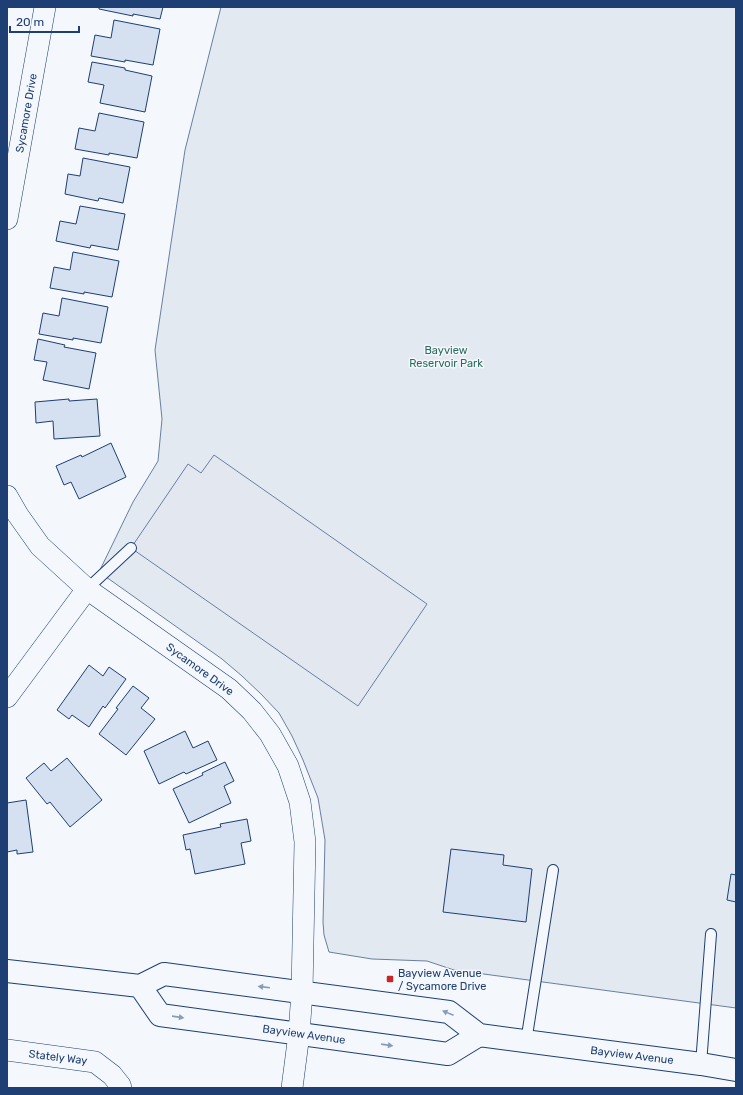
<svg xmlns="http://www.w3.org/2000/svg" width="743" height="1095" font-family="Rubik,sans-serif">
	<style>
		.green { fill: #e3e9f0; stroke: #687fa3 }
		.parking { fill: #e3e8f0; stroke: #687fa3 }
		.building { fill: #d5e0f0; stroke: #1d3f73 }
		.lines { fill: none; stroke-linecap: round; stroke-linejoin: round }
		.service-casing { stroke: #1d3f73; stroke-width: 12 }
		.minor-casing { stroke: #1d3f73; stroke-width: 22 }
		.secondary-casing { stroke: #1d3f73; stroke-width: 24 }
		.service { stroke: #f4f7fb; stroke-width: 10 }
		.minor { stroke: #f4f7fb; stroke-width: 21 }
		.secondary { stroke: #f4f7fb; stroke-width: 22 }
		.oneway { fill: #889bb7 }
		.poi-dot { fill: #c62828; stroke: #f4f7fb; stroke-width: 1.5 }
		.labels { text-anchor: middle; stroke-width: 3; stroke-linejoin: round; paint-order: stroke }
		.street-label { font-size: 11px; fill: #1d3f73; stroke: #f4f7fb }
		.park-label { font-size: 11px; fill: #2c6c60; stroke: #f4f7fb }
		.poi-label { font-size: 11px; fill: #1d3f73; stroke: #f4f7fb; text-anchor: start }
	</style>
	<rect width="100%" height="100%" fill="#f4f7fb"/>
	<!-- green -->
	<path class="green" d="M 221,7 L 736,7 L 736,1008 L 454,970 L 427,961 L 372,959 L 329,952 L 324,935 L 323,922 L 325,840 L 318,798 L 303,760 L 292,736 L 279,713 L 261,694 L 242,676 L 222,659 L 99,572 L 133,502 L 158,461 L 162,419 L 155,350 L 185,150 Z"/>
	<!-- parking -->
	<path class="parking" d="M 214,455 L 427,604 L 358,706 L 131,548 L 188,464 L 201,473 Z"/>
	<!-- building -->
	<path class="building" d="M 99,7 L 163,7 L 160,19 L 133,14 L 133,16 L 99,9 Z
		M 114,20 L 160,29 L 153,65 L 125,60 L 125,62 L 91,56 L 95,35 L 111,38 Z
		M 92,62 L 125,68 L 125,70 L 152,76 L 145,112 L 100,103 L 104,85 L 88,82 Z
		M 99,113 L 144,122 L 137,158 L 109,153 L 109,155 L 75,149 L 79,128 L 95,131 Z
		M 83,158 L 130,167 L 123,203 L 99,198 L 98,201 L 65,194 L 68,174 L 80,176 Z
		M 80,206 L 125,214 L 118,250 L 91,245 L 90,248 L 56,241 L 60,221 L 76,224 Z
		M 73,252 L 119,261 L 112,297 L 84,292 L 84,294 L 50,288 L 54,267 L 70,270 Z
		M 62,298 L 108,307 L 101,343 L 73,338 L 73,340 L 39,334 L 43,313 L 59,316 Z
		M 38,339 L 65,345 L 64,347 L 96,353 L 89,389 L 43,380 L 47,362 L 34,360 Z
		M 69,399 L 69,401 L 97,399 L 100,436 L 54,439 L 53,421 L 36,423 L 35,402 Z
		M 111,443 L 126,477 L 79,499 L 71,482 L 64,485 L 56,466 L 81,455 L 82,457 Z
		M 89,665 L 103,676 L 109,667 L 126,679 L 105,708 L 103,706 L 89,727 L 72,715 L 69,719 L 57,710 Z
		M 133,686 L 149,698 L 141,708 L 155,719 L 126,755 L 99,734 L 118,709 L 116,708 Z
		M 185,731 L 193,748 L 208,741 L 217,760 L 186,774 L 184,772 L 159,784 L 144,751 Z
		M 67,758 L 102,800 L 70,827 L 50,802 L 47,804 L 26,778 L 44,763 L 51,771 Z
		M 225,762 L 234,781 L 224,786 L 231,803 L 189,823 L 173,789 L 203,775 L 202,773 Z
		M 26,800 L 33,852 L 17,854 L 17,850 L 7,852 L 7,803 Z
		M 247,819 L 251,841 L 241,843 L 245,864 L 195,874 L 190,849 L 186,850 L 183,835 L 221,827 L 220,824 Z
		M 451,849 L 504,855 L 503,865 L 532,869 L 526,922 L 443,912 Z
		M 731,874 L 736,875 L 736,902 L 727,900 Z"/>
	<g class="lines">
		<defs>
			<path id="service" d="M 87,589 L 131,548
				M 526,1042 L 553,870
				M 701,1064 L 711,934"/>
			<path id="minor" d="M 7,219 L 45,7
				M 7,496 L 18,515 L 40,546 L 87,589 L 229,689 L 252,711 L 270,734 L 288,766 L 300,802 L 305,842 L 302,992 L 299,1034 L 292,1088
				M 7,697 L 87,589
				M 7,1050 L 95,1062 L 112,1075 L 120,1085 L 121,1088"/>
			<path id="secondary" d="M 7,971 L 140,986 L 164,974 L 449,1012 L 479,1035 L 701,1064 L 736,1070
				M 140,986 L 160,1015 L 448,1054 L 479,1035"/>
		</defs>
		<!-- service casing -->
		<use href="#service" class="service-casing"/>
		<!-- minor casing -->
		<use href="#minor" class="minor-casing"/>
		<!-- secondary casing -->
		<use href="#secondary" class="secondary-casing"/>
		<!-- service -->
		<use href="#service" class="service"/>
		<!-- minor -->
		<use href="#minor" class="minor"/>
		<!-- secondary -->
		<use href="#secondary" class="secondary"/>
	</g>
	<!-- one-way arrows -->
	<defs><path id="oneway-solid" d="M-6-.8H1V-3.2L6.5 0L1 3.2V.8H-6Z"/></defs>
	<g class="oneway">
		<use href="#oneway-solid" transform="translate(264 987) rotate(-173)"/>
		<use href="#oneway-solid" transform="translate(448 1013) rotate(-158)"/>
		<use href="#oneway-solid" transform="translate(178 1017) rotate(8)"/>
		<use href="#oneway-solid" transform="translate(387 1045) rotate(8)"/>
	</g>
	<!-- markers -->
	<rect class="poi-dot" x="386" y="975" width="8" height="8" rx="2"/>
	<g class="labels">
		<!-- street labels -->
		<g class="street-label">
			<text transform="translate(26 113) rotate(-80)" y="4">Sycamore Drive</text>
			<text transform="translate(200 669) rotate(36)" y="4">Sycamore Drive</text>
			<text transform="translate(304 1034) rotate(8)" y="4">Bayview Avenue</text>
			<text transform="translate(632 1055) rotate(7)" y="4">Bayview Avenue</text>
			<text transform="translate(58 1057) rotate(7)" y="4">Stately Way</text>
		</g>
		<!-- park labels -->
		<g class="park-label">
			<text x="446" y="354">Bayview<tspan x="446" dy="13">Reservoir Park</tspan></text>
		</g>
		<!-- poi labels -->
		<g class="poi-label">
			<text x="398" y="977">Bayview Avenue<tspan x="398" dy="13">/ Sycamore Drive</tspan></text>
		</g>
	</g>
	<!-- border -->
	<rect width="743" height="1095" fill="none" stroke="#1d3f73" stroke-width="16"/>
	<!-- scale -->
	<path d="M10 26v6h69v-6" fill="none" stroke="#1d3f73" stroke-width="2"/>
	<text x="16" y="26" font-size="12" fill="#1d3f73" stroke="#f4f7fb" stroke-width="3" paint-order="stroke">20 m</text>
</svg>
